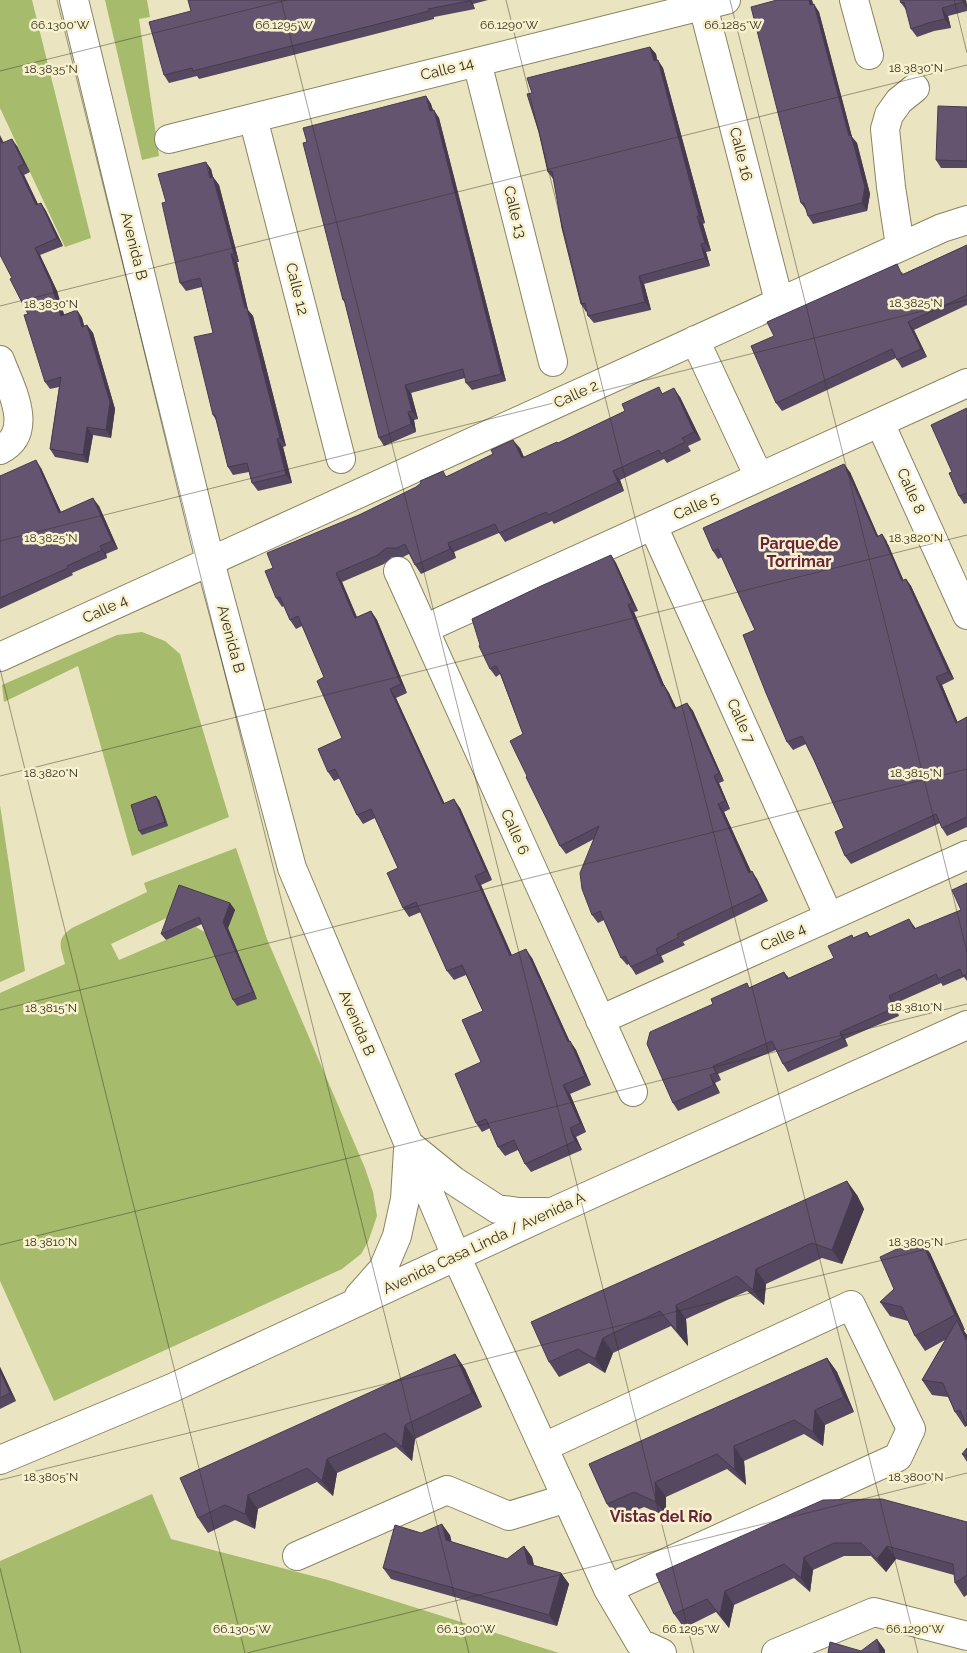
<svg xmlns="http://www.w3.org/2000/svg" width="967" height="1653" font-family="Raleway,sans-serif">
	<style>
		.green { fill: #a6bb6b; fill-rule: evenodd }
		.lines { fill: none; stroke-linecap: round; stroke-linejoin: round }
		.minor-casing { stroke: #8a8362; stroke-width: 30 }
		.minor { stroke: #fff; stroke-width: 28 }
		.wall { fill: #564860 }
		.shaded-wall { fill: #463b4e }
		.building { fill: #645470; stroke: #463b4e }
		.ticks { fill: none; stroke: #343123; stroke-width: 1; stroke-opacity: 0.45 }
		.labels { text-anchor: middle; stroke-width: 5; stroke-linejoin: round; paint-order: stroke }
		.street-label { font-size: 15px; fill: #343123; stroke: #f8f1cd }
		.neighbourhood-label { font-size: 16px; font-weight: bold; fill: #67233b; stroke: #f8f1cd }
		.ticks-label { font-size: 12px; text-anchor: middle; fill: #343123; stroke: #f8f1cd; stroke-width: 5; stroke-linejoin: round; paint-order: stroke }
	</style>
	<rect width="100%" height="100%" fill="#ebe4c0"/>
	<!-- green -->
	<path class="green" d="M 0,0 L 32,0 L 91,238 L 65,247 L 0,108 Z
		M 105,0 L 147,0 L 150,17 L 139,19 L 159,156 L 142,160 Z
		M 142,632 L 165,641 L 180,654 L 229,817 L 132,856 L 78,666 L 4,702 L 2,685 L 117,635 Z
		M 0,805 L 25,971 L 0,982 Z
		M 236,848 L 267,939 L 365,1168 L 373,1192 L 377,1216 L 368,1242 L 361,1254 L 342,1269 L 54,1401 L 0,1281 L 0,993 L 65,964 C 61,946 55,940 72,928 L 147,892 L 144,883 ZM 175,914 L 226,933 L 236,947 L 257,999 L 208,934 L 196,927 L 119,960 L 111,944 Z
		M 152,1494 L 171,1539 L 328,1580 L 559,1653 L 0,1653 L 0,1561 Z"/>
	<g class="lines">
		<defs>
			<path id="minor" d="M 74,0 L 210,561 L 292,868 L 456,1256 L 608,1589 L 640,1643 L 662,1653
				M 854,0 L 869,55
				M 703,6 L 779,301
				M 477,62 L 553,362
				M 253,118 L 341,459
				M 169,139 L 726,0
				M 900,246 L 891,187 L 885,129 L 889,115 L 899,101 L 915,88
				M 695,340 L 759,477
				M 0,360 C 10,387 36,432 0,450
				M 880,423 L 967,615
				M 653,526 L 829,917
				M 398,571 L 633,1092
				M 424,629 L 967,383
				M 0,657 L 942,228 L 967,220
				M 600,1020 L 967,855
				M 411,1146 L 454,1181 L 497,1209 L 519,1212 L 545,1212
				M 359,1296 L 383,1269 L 397,1236 L 405,1199 L 408,1150
				M 544,1447 L 851,1305 L 911,1429 L 898,1457 L 608,1589
				M 0,1460 L 172,1388 L 552,1212 L 967,1025
				M 297,1556 L 447,1490 L 509,1516 L 567,1498
				M 776,1653 L 874,1612 L 967,1636"/>
		</defs>
		<!-- minor casing -->
		<use href="#minor" class="minor-casing"/>
		<!-- minor -->
		<use href="#minor" class="minor"/>
	</g>
	<!-- wall -->
	<path class="wall" d="M 188,0 L 488,0 L 473,4 L 475,9 L 434,17 L 434,19 L 199,79 L 197,76 L 169,83 L 164,75 L 191,11 Z
		M 777,0 L 812,0 L 813,4 L 819,12 L 852,137 L 857,143 L 870,194 L 867,211 L 813,224 L 808,216 L 807,211 L 801,203 Z
		M 900,0 L 966,0 L 967,5 L 967,11 L 948,16 L 951,28 L 934,31 L 917,37 L 911,29 L 907,11 L 901,3 Z
		M 650,47 L 656,54 L 657,60 L 663,68 L 705,223 L 703,224 L 711,251 L 706,252 L 710,266 L 644,284 L 651,310 L 594,323 L 588,316 L 587,311 L 586,312 L 581,304 L 553,179 L 548,172 L 532,93 Z
		M 426,96 L 431,104 L 433,111 L 439,118 L 442,130 L 506,381 L 472,390 L 466,383 L 465,378 L 411,393 L 418,419 L 414,420 L 416,432 L 384,446 L 379,438 L 345,303 L 343,300 L 307,142 Z
		M 967,107 L 967,168 L 941,168 L 936,160 Z
		M 0,135 L 4,143 L 17,146 L 30,172 L 24,175 L 38,204 L 41,203 L 46,211 L 63,246 L 40,255 L 57,291 L 64,315 L 77,310 L 82,318 L 84,326 L 87,325 L 93,333 L 115,409 L 111,438 L 93,435 L 88,463 L 55,457 L 50,449 L 59,387 L 50,389 L 45,382 L 28,314 L 12,278 L 0,255 Z
		M 211,169 L 213,177 L 219,185 L 239,262 L 237,262 L 248,310 L 253,316 L 286,446 L 283,447 L 292,483 L 258,491 L 252,483 L 249,472 L 233,475 L 228,467 L 216,420 L 213,415 L 213,333 L 202,287 L 186,291 L 180,283 L 166,202 Z
		M 967,245 L 967,305 L 914,330 L 927,357 L 902,368 L 896,358 L 782,411 L 776,403 L 774,336 L 902,272 L 903,274 Z
		M 663,393 L 680,397 L 701,440 L 688,446 L 691,451 L 667,463 L 664,459 L 620,480 L 624,491 L 554,524 L 552,521 L 505,542 L 499,533 L 454,552 L 456,558 L 421,574 L 415,565 L 409,554 L 403,557 L 392,557 L 384,564 L 342,582 L 357,617 L 371,611 L 377,620 L 407,693 L 396,698 L 444,803 L 460,808 L 492,880 L 481,885 L 512,955 L 532,958 L 570,1042 L 570,1041 L 576,1050 L 591,1085 L 570,1094 L 586,1132 L 576,1137 L 582,1150 L 531,1172 L 525,1164 L 518,1150 L 505,1156 L 498,1147 L 490,1128 L 482,1132 L 476,1123 L 481,1062 L 483,1011 L 466,975 L 454,980 L 447,971 L 421,912 L 409,917 L 403,908 L 398,868 L 375,818 L 363,824 L 357,815 L 340,778 L 334,781 L 328,772 L 342,738 L 324,677 L 302,626 L 296,629 L 290,620 L 284,606 L 282,607 L 276,598 L 273,568 L 359,515 L 447,476 L 520,448 L 524,457 L 558,443 Z
		M 967,408 L 967,503 L 964,504 L 959,496 Z
		M 41,468 L 61,512 L 99,506 L 118,549 L 106,554 L 107,558 L 72,573 L 73,575 L 0,609 L 0,476 Z
		M 850,472 L 878,536 L 882,534 L 887,542 L 903,580 L 906,579 L 911,586 L 954,679 L 942,685 L 957,722 L 967,717 L 967,827 L 947,836 L 942,828 L 940,823 L 851,864 L 845,856 L 844,828 L 814,760 L 806,744 L 793,750 L 787,742 L 755,630 L 722,557 L 718,559 L 713,551 Z
		M 611,555 L 616,563 L 638,611 L 634,612 L 664,685 L 669,693 L 676,708 L 687,703 L 693,711 L 724,781 L 719,783 L 730,809 L 724,812 L 751,872 L 757,879 L 768,901 L 683,942 L 685,945 L 661,956 L 664,962 L 636,975 L 629,964 L 627,965 L 621,958 L 604,920 L 598,923 L 592,915 L 594,839 L 566,854 L 560,846 L 527,776 L 523,734 L 500,674 L 496,677 L 490,669 Z
		M 159,800 L 168,826 L 142,835 L 139,831 Z
		M 967,883 L 967,981 L 964,977 L 943,986 L 941,983 L 894,1004 L 899,1016 L 845,1039 L 848,1046 L 788,1072 L 783,1064 L 776,1050 L 718,1074 L 721,1080 L 715,1083 L 720,1093 L 678,1111 L 673,1103 L 750,987 L 784,972 L 789,978 L 834,958 L 854,938 L 867,932 L 870,936 L 914,926 L 916,929 L 961,910 Z
		M 230,903 L 235,910 L 228,928 L 257,999 L 237,1006 L 233,1000 L 202,924 L 166,940 L 161,934 Z
		M 857,1195 L 864,1209 L 842,1264 L 822,1258 L 766,1284 L 764,1305 L 747,1291 L 686,1319 L 688,1346 L 671,1326 L 613,1353 L 605,1373 L 589,1363 L 559,1377 L 549,1362 Z
		M 930,1253 L 965,1330 L 964,1330 L 967,1426 L 965,1427 L 955,1412 L 948,1397 L 932,1395 L 922,1380 L 945,1340 L 925,1351 L 915,1336 L 908,1321 L 890,1316 L 880,1302 L 894,1289 Z
		M 455,1354 L 465,1369 L 482,1407 L 415,1439 L 412,1461 L 396,1447 L 337,1473 L 333,1496 L 317,1482 L 258,1509 L 255,1529 L 235,1520 L 208,1533 L 198,1518 Z
		M 827,1358 L 837,1372 L 854,1412 L 825,1425 L 823,1446 L 804,1434 L 744,1461 L 746,1485 L 727,1469 L 666,1497 L 666,1516 L 644,1507 L 617,1519 L 607,1504 Z
		M 0,1367 L 16,1401 L 0,1409 Z
		M 967,1448 L 967,1462 L 962,1454 Z
		M 823,1500 L 967,1522 L 967,1595 L 964,1597 L 955,1583 L 954,1575 L 896,1559 L 886,1572 L 871,1556 L 844,1556 L 813,1570 L 810,1592 L 794,1578 L 734,1605 L 729,1628 L 716,1612 L 684,1628 L 674,1614 Z
		M 421,1533 L 450,1535 L 451,1542 L 507,1559 L 524,1546 L 532,1557 L 534,1565 L 561,1573 L 569,1584 L 557,1626 L 391,1579 L 383,1568 Z"/>
	<!-- shaded-wall -->
	<path class="shaded-wall" d="M 469,0 L 471,0 L 473,4 L 475,9 Z
		M 809,0 L 812,0 L 815,13 L 810,5 Z
		M 962,0 L 966,0 L 967,9 L 963,2 Z
		M 814,4 L 819,12 L 852,137 L 857,143 L 870,194 L 867,211 L 862,203 L 849,136 Z
		M 942,8 L 948,16 L 951,28 L 945,19 Z
		M 650,47 L 656,54 L 659,69 L 654,61 Z
		M 658,60 L 663,68 L 705,223 L 699,216 Z
		M 426,96 L 431,104 L 436,119 L 430,111 Z
		M 434,110 L 439,118 L 442,130 L 506,381 L 501,374 Z
		M 12,139 L 17,146 L 30,172 L 24,164 Z
		M 206,162 L 211,169 L 213,177 L 219,185 L 239,262 L 234,254 Z
		M 18,167 L 24,175 L 42,213 L 36,205 Z
		M 41,203 L 46,211 L 63,246 L 57,238 Z
		M 697,216 L 703,224 L 711,251 L 705,243 Z
		M 701,244 L 706,252 L 710,266 L 705,258 Z
		M 35,248 L 40,255 L 57,291 L 67,324 L 61,316 Z
		M 231,254 L 237,262 L 248,310 L 253,316 L 286,446 L 280,438 L 245,308 Z
		M 639,276 L 644,284 L 651,310 L 645,302 Z
		M 77,310 L 82,318 L 87,335 L 82,327 Z
		M 908,322 L 914,330 L 927,357 L 921,349 Z
		M 87,325 L 93,333 L 115,409 L 111,438 L 106,430 Z
		M 405,385 L 411,393 L 418,419 L 412,411 Z
		M 674,388 L 680,397 L 701,440 L 694,432 Z
		M 408,412 L 414,420 L 416,432 L 411,424 Z
		M 87,427 L 93,435 L 88,463 L 83,455 Z
		M 277,439 L 283,447 L 292,483 L 286,475 Z
		M 513,440 L 520,448 L 528,467 L 522,458 Z
		M 36,460 L 41,468 L 65,521 L 59,513 Z
		M 844,464 L 850,472 L 882,545 L 877,537 Z
		M 613,471 L 620,480 L 624,491 L 618,482 Z
		M 93,498 L 99,506 L 118,549 L 112,541 Z
		M 882,534 L 887,542 L 907,588 L 902,581 Z
		M 448,543 L 454,552 L 456,558 L 450,549 Z
		M 100,546 L 106,554 L 107,558 L 102,550 Z
		M 611,555 L 616,563 L 638,611 L 632,603 Z
		M 336,573 L 342,582 L 361,627 L 355,618 Z
		M 906,579 L 911,586 L 954,679 L 948,672 Z
		M 628,605 L 634,612 L 664,685 L 669,693 L 680,716 L 674,709 L 662,686 Z
		M 371,611 L 377,620 L 407,693 L 401,684 Z
		M 936,677 L 942,685 L 961,730 L 956,723 Z
		M 390,689 L 396,698 L 449,813 L 443,804 Z
		M 687,703 L 693,711 L 724,781 L 719,773 Z
		M 714,776 L 719,783 L 730,809 L 725,801 Z
		M 156,796 L 159,800 L 168,826 L 165,822 Z
		M 454,799 L 460,808 L 492,880 L 486,871 Z
		M 718,804 L 724,812 L 755,880 L 749,873 Z
		M 752,871 L 757,879 L 768,901 L 762,893 Z
		M 475,876 L 481,885 L 516,965 L 510,956 Z
		M 230,903 L 235,910 L 228,928 L 257,999 L 253,992 L 223,922 Z
		M 909,919 L 914,926 L 919,937 L 914,929 Z
		M 526,949 L 532,958 L 574,1051 L 568,1042 Z
		M 656,949 L 661,956 L 664,962 L 658,954 Z
		M 889,996 L 894,1004 L 899,1016 L 894,1008 Z
		M 840,1032 L 845,1039 L 848,1046 L 842,1038 Z
		M 570,1041 L 576,1050 L 591,1085 L 585,1076 Z
		M 713,1066 L 718,1074 L 721,1080 L 716,1073 Z
		M 710,1075 L 715,1083 L 720,1093 L 714,1085 Z
		M 563,1085 L 570,1094 L 586,1132 L 580,1123 Z
		M 570,1128 L 576,1137 L 582,1150 L 575,1141 Z
		M 847,1181 L 857,1195 L 864,1209 L 842,1264 L 832,1250 Z
		M 920,1238 L 930,1253 L 965,1330 L 955,1315 Z
		M 756,1269 L 766,1284 L 764,1305 L 753,1290 Z
		M 676,1305 L 686,1319 L 688,1346 L 677,1332 Z
		M 957,1320 L 967,1335 L 966,1340 Z
		M 603,1338 L 613,1353 L 605,1373 L 595,1359 Z
		M 455,1354 L 465,1369 L 482,1407 L 472,1393 Z
		M 827,1358 L 837,1372 L 854,1412 L 844,1397 Z
		M 0,1367 L 16,1401 L 10,1393 L 0,1371 Z
		M 815,1410 L 825,1425 L 823,1446 L 813,1432 Z
		M 405,1425 L 415,1439 L 412,1461 L 402,1447 Z
		M 734,1446 L 744,1461 L 746,1485 L 735,1470 Z
		M 327,1459 L 337,1473 L 333,1496 L 322,1481 Z
		M 655,1482 L 666,1497 L 666,1516 L 656,1502 Z
		M 248,1495 L 258,1509 L 255,1529 L 245,1514 Z
		M 442,1524 L 450,1535 L 454,1552 L 446,1540 Z
		M 524,1546 L 532,1557 L 536,1575 L 528,1564 Z
		M 887,1546 L 896,1559 L 886,1572 L 877,1559 Z
		M 804,1557 L 813,1570 L 810,1592 L 801,1578 Z
		M 561,1573 L 569,1584 L 557,1626 L 549,1615 Z
		M 725,1591 L 734,1605 L 729,1628 L 720,1615 Z
		M 877,1639 L 885,1650 L 885,1653 L 880,1653 Z"/>
	<!-- building -->
	<path class="building" d="M 188,0 L 469,0 L 469,1 L 428,9 L 429,11 L 193,71 L 192,68 L 164,75 L 149,22 L 191,11 Z
		M 777,0 L 809,0 L 810,5 L 814,4 L 849,136 L 851,135 L 865,187 L 862,203 L 808,216 L 804,203 L 801,203 L 751,7 Z
		M 900,0 L 962,0 L 963,2 L 942,8 L 945,19 L 928,23 L 911,29 L 904,2 L 901,3 Z
		M 650,47 L 654,61 L 658,60 L 699,216 L 697,216 L 705,243 L 701,244 L 705,258 L 639,276 L 645,302 L 588,316 L 585,303 L 581,304 L 562,228 L 552,171 L 548,172 L 539,132 L 527,94 L 532,93 L 527,78 Z
		M 426,96 L 430,111 L 434,110 L 437,122 L 501,374 L 466,383 L 463,369 L 405,385 L 412,411 L 408,412 L 411,424 L 379,438 L 344,299 L 343,300 L 303,143 L 307,142 L 303,128 Z
		M 938,106 L 967,107 L 967,161 L 936,160 Z
		M 0,138 L 2,143 L 12,139 L 24,164 L 18,167 L 36,205 L 41,203 L 57,238 L 35,248 L 51,283 L 61,316 L 77,310 L 82,327 L 87,325 L 110,402 L 106,430 L 87,427 L 83,455 L 50,449 L 61,377 L 45,382 L 24,315 L 28,314 L 10,279 L 12,278 L 0,255 Z
		M 206,162 L 210,178 L 213,177 L 234,254 L 231,254 L 245,308 L 247,308 L 280,438 L 277,439 L 286,475 L 252,483 L 247,463 L 228,467 L 215,415 L 213,415 L 194,337 L 213,333 L 200,278 L 180,283 L 162,203 L 166,202 L 158,174 Z
		M 967,245 L 967,295 L 908,322 L 921,349 L 897,360 L 892,349 L 776,403 L 751,346 L 774,336 L 767,322 L 897,264 L 902,275 Z
		M 659,387 L 662,394 L 674,388 L 694,432 L 682,438 L 685,442 L 661,454 L 659,450 L 613,471 L 618,482 L 548,515 L 546,512 L 499,533 L 495,524 L 448,543 L 450,549 L 415,565 L 405,544 L 397,548 L 386,548 L 378,555 L 336,573 L 355,618 L 371,611 L 401,684 L 390,689 L 443,804 L 454,799 L 486,871 L 475,876 L 510,956 L 526,949 L 568,1042 L 570,1041 L 585,1076 L 563,1085 L 580,1123 L 570,1128 L 575,1141 L 525,1164 L 514,1140 L 498,1147 L 486,1119 L 476,1123 L 455,1074 L 481,1062 L 462,1020 L 483,1011 L 462,965 L 447,971 L 416,902 L 403,908 L 387,873 L 398,868 L 371,809 L 357,815 L 335,769 L 328,772 L 318,749 L 342,738 L 317,681 L 324,677 L 298,616 L 290,620 L 280,597 L 276,598 L 265,571 L 273,568 L 267,553 L 359,515 L 416,487 L 421,483 L 420,481 L 443,471 L 446,477 L 493,454 L 491,450 L 513,440 L 522,458 L 557,442 L 558,443 L 625,411 L 622,404 Z
		M 967,408 L 967,493 L 959,496 L 949,473 L 952,472 L 931,425 Z
		M 36,460 L 59,513 L 93,498 L 112,541 L 100,546 L 102,550 L 67,566 L 68,568 L 0,598 L 0,476 Z
		M 844,464 L 877,537 L 882,534 L 902,581 L 906,579 L 948,672 L 936,677 L 956,723 L 967,717 L 967,817 L 942,828 L 936,814 L 845,856 L 835,832 L 844,828 L 814,760 L 802,736 L 787,742 L 766,693 L 743,635 L 755,630 L 718,549 L 713,551 L 703,528 Z
		M 611,555 L 632,603 L 628,605 L 662,686 L 664,685 L 674,709 L 687,703 L 719,773 L 714,776 L 725,801 L 718,804 L 749,873 L 752,871 L 762,893 L 677,934 L 679,937 L 656,949 L 658,954 L 631,967 L 625,956 L 621,958 L 600,911 L 592,915 L 582,889 L 580,873 L 599,826 L 560,846 L 526,777 L 527,776 L 510,741 L 523,734 L 501,675 L 496,666 L 490,669 L 479,646 L 480,645 L 472,619 L 541,586 Z
		M 156,796 L 165,822 L 139,831 L 131,805 Z
		M 967,883 L 967,974 L 963,976 L 960,969 L 938,979 L 936,974 L 889,996 L 894,1008 L 840,1032 L 842,1038 L 783,1064 L 772,1041 L 713,1066 L 716,1073 L 710,1075 L 714,1085 L 673,1103 L 647,1044 L 650,1032 L 713,1004 L 711,999 L 747,983 L 749,988 L 784,972 L 787,979 L 834,958 L 828,946 L 852,935 L 853,938 L 867,932 L 869,937 L 909,919 L 914,929 L 961,910 L 952,890 Z
		M 179,885 L 230,903 L 223,922 L 253,992 L 233,1000 L 199,917 L 161,934 Z
		M 847,1181 L 853,1195 L 832,1250 L 812,1243 L 756,1269 L 753,1290 L 737,1276 L 676,1305 L 677,1332 L 660,1311 L 603,1338 L 595,1359 L 578,1349 L 549,1362 L 531,1322 Z
		M 920,1238 L 955,1315 L 915,1336 L 902,1307 L 880,1302 L 894,1289 L 880,1257 Z
		M 957,1320 L 966,1340 L 967,1334 L 967,1426 L 960,1410 L 955,1412 L 943,1383 L 922,1380 Z
		M 455,1354 L 472,1393 L 405,1425 L 402,1447 L 385,1433 L 327,1459 L 322,1481 L 307,1468 L 248,1495 L 245,1514 L 225,1505 L 198,1518 L 180,1478 Z
		M 827,1358 L 844,1397 L 815,1410 L 813,1432 L 794,1420 L 734,1446 L 735,1470 L 717,1454 L 655,1482 L 656,1502 L 634,1492 L 607,1504 L 589,1464 Z
		M 0,1371 L 10,1393 L 0,1398 Z
		M 967,1448 L 967,1456 L 962,1454 Z
		M 882,1499 L 967,1522 L 967,1575 L 955,1583 L 953,1564 L 887,1546 L 877,1559 L 861,1543 L 834,1543 L 804,1557 L 801,1578 L 784,1564 L 725,1591 L 720,1615 L 707,1599 L 674,1614 L 656,1574 L 823,1500 Z
		M 442,1524 L 446,1540 L 507,1559 L 524,1546 L 528,1564 L 561,1573 L 549,1615 L 383,1568 L 395,1525 L 421,1533 Z
		M 877,1639 L 880,1653 L 828,1653 L 830,1642 L 861,1651 Z"/>
	<!-- ticks -->
	<path class="ticks" d="M 57,0 L 469,1653M 281,0 L 694,1653M 506,0 L 918,1653M 730,0 L 967,952M 954,0 L 967,53M 0,71 L 287,0M 0,306 L 967,65M 0,541 L 967,300M 0,669 L 245,1653M 0,776 L 967,535M 0,1010 L 967,769M 0,1245 L 967,1004M 0,1480 L 967,1239M 0,1568 L 21,1653M 247,1653 L 967,1473"/>
	<g class="labels">
		<!-- street labels -->
		<g class="street-label">
			<text transform="translate(447 69) rotate(-14)" y="5">Calle 14</text>
			<text transform="translate(741 154) rotate(76)" y="5">Calle 16</text>
			<text transform="translate(515 212) rotate(76)" y="5">Calle 13</text>
			<text transform="translate(134 246) rotate(76)" y="5">Avenida B</text>
			<text transform="translate(297 289) rotate(76)" y="5">Calle 12</text>
			<text transform="translate(576 394) rotate(-25)" y="5">Calle 2</text>
			<text transform="translate(911 491) rotate(66)" y="5">Calle 8</text>
			<text transform="translate(696 506) rotate(-24)" y="5">Calle 5</text>
			<text transform="translate(105 609) rotate(-25)" y="5">Calle 4</text>
			<text transform="translate(231 639) rotate(75)" y="5">Avenida B</text>
			<text transform="translate(741 721) rotate(66)" y="5">Calle 7</text>
			<text transform="translate(515 832) rotate(66)" y="5">Calle 6</text>
			<text transform="translate(783 937) rotate(-24)" y="5">Calle 4</text>
			<text transform="translate(357 1023) rotate(67)" y="5">Avenida B</text>
			<text transform="translate(484 1243) rotate(-25)" y="5">Avenida Casa Linda / Avenida A</text>
		</g>
		<!-- neighbourhood labels -->
		<g class="neighbourhood-label">
			<text x="799" y="549">Parque de<tspan x="799" dy="18">Torrimar</tspan></text>
			<text x="661" y="1522">Vistas del Río</text>
		</g>
	</g>
	<g class="ticks-label">
		<text x="60" y="29">66.1300°W</text>
		<text x="284" y="29">66.1295°W</text>
		<text x="509" y="29">66.1290°W</text>
		<text x="733" y="29">66.1285°W</text>
		<text x="916" y="72">18.3830°N</text>
		<text x="51" y="73">18.3835°N</text>
		<text x="916" y="307">18.3825°N</text>
		<text x="51" y="308">18.3830°N</text>
		<text x="916" y="542">18.3820°N</text>
		<text x="51" y="542">18.3825°N</text>
		<text x="916" y="777">18.3815°N</text>
		<text x="51" y="777">18.3820°N</text>
		<text x="916" y="1011">18.3810°N</text>
		<text x="51" y="1012">18.3815°N</text>
		<text x="916" y="1246">18.3805°N</text>
		<text x="51" y="1246">18.3810°N</text>
		<text x="916" y="1481">18.3800°N</text>
		<text x="51" y="1481">18.3805°N</text>
		<text x="242" y="1633">66.1305°W</text>
		<text x="466" y="1633">66.1300°W</text>
		<text x="691" y="1633">66.1295°W</text>
		<text x="915" y="1633">66.1290°W</text>
	</g>
</svg>
